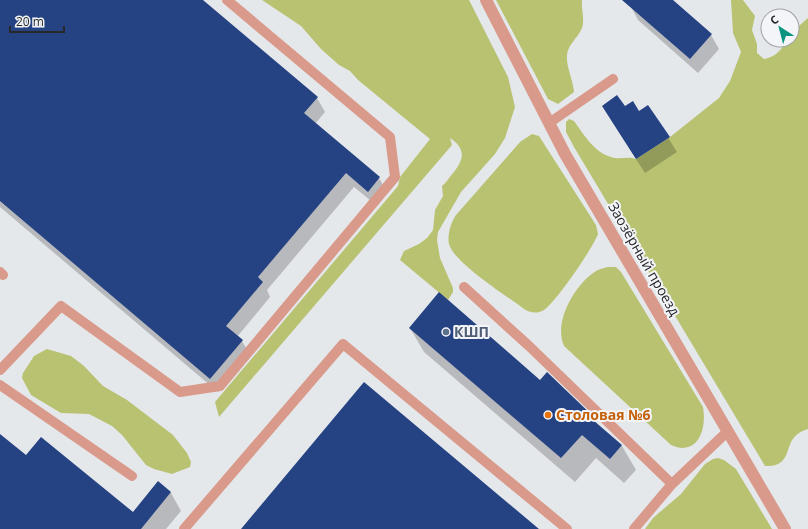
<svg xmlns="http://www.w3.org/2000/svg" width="808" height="529" font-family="'Open Sans',sans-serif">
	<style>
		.green { fill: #b8c271 }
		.shadow { fill: #0003 }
		.building { fill: #254283 }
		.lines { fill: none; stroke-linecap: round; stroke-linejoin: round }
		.service { stroke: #d99a8b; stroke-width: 10 }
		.minor { stroke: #d99a8b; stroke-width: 12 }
		.service-dot { fill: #5c6f8a; stroke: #f3f5f9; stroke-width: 1.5 }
		.food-dot { fill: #e8710a; stroke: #f3f5f9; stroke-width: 1.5 }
		.labels { text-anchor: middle; stroke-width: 4; stroke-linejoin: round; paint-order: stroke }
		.street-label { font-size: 14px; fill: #27282a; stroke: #f3f5f9 }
		.service-label { font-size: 14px; font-weight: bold; fill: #4e5e75; stroke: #f3f5f9; text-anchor: start }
		.food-label { font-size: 14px; font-weight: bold; fill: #c56008; stroke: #f3f5f9; text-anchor: start }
	</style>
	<rect width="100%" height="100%" fill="#e5e8eb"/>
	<!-- green -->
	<path class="green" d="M 262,0 L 469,0 L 508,77 L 515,107 L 505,138 L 495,154 L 461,192 L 438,232 L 437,240 L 440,258 L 453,288 L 453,292 L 448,300 L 400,260 L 404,251 L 419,244 L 427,238 L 433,230 L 435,210 L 443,196 L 442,186 C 447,182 450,176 454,172 C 465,158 465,148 450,138 L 452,145 L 219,417 L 215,402 L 398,186 L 400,177 L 430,139 L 358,80 L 350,71 L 339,65 L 321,49 L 301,26 Z
		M 496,0 L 582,0 C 581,10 585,18 582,28 C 578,38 568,44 567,55 C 566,67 573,79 574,92 L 558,104 L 548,99 Z
		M 731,0 L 743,0 L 755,16 L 752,30 L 757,44 L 757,53 L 764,59 C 776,57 781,50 787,40 L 792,40 L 792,32 L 808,18 L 808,429 C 783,436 793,457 778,464 C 774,466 769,466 765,466 L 574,147 L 566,132 L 566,122 L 569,119 L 574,121 C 584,135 596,155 615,158 C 622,159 629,156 636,159 L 670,137 L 719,98 L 730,81 L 741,52 L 733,33 Z
		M 532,134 L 539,136 L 596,225 L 598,234 C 593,248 556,302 544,310 C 537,314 530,313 524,309 C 507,296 454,263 449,244 C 447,235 451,222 456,215 L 520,142 Z
		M 608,267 L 616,267 L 621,272 L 703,407 C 707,429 698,457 671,445 L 564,346 C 553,322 575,284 596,271 C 599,269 604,268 608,267 Z
		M 47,349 L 71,356 L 84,366 L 103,386 L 127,400 L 173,435 L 187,453 L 191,462 L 190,467 L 172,474 L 154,469 L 146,465 L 122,435 L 112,426 L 89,414 L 61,413 L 31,395 L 22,378 L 23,373 L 34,356 Z
		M 718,458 L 724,460 L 736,469 L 772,529 L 645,529 L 653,518 L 681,494 L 705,464 L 713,459 Z"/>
	<!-- shadow -->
	<path class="shadow" d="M 0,0 L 201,0 L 317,98 L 325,112 L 315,124 L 379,178 L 387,192 L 376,205 L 354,187 L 267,290 L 270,297 L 237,337 L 242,341 L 250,355 L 218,392 L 0,207 Z
		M 635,0 L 672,0 L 711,35 L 719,49 L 698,73 L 638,20 L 630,5 Z
		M 648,106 L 677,152 L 645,173 L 611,120 L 624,107 L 639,112 Z
		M 410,328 L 541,381 L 594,419 L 597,424 L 622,446 L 636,470 L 624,483 L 596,458 L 575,482 L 424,352 Z
		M 0,435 L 26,457 L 133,513 L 158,483 L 171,493 L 181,511 L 166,529 L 0,529 Z"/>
	<!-- building -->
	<path class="building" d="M 0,0 L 203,0 L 318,97 L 304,113 L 380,177 L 368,192 L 346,173 L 258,277 L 263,282 L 226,326 L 243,340 L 210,379 L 0,201 Z
		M 622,0 L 673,0 L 712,34 L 690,59 Z
		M 617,95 L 625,106 L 633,101 L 639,111 L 648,105 L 670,137 L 636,159 L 602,106 Z
		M 439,292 L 540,380 L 547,372 L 595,418 L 593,420 L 622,445 L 610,459 L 582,435 L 561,458 L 409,328 Z
		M 364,382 L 539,529 L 241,529 Z
		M 0,434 L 26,455 L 41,437 L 133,512 L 158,481 L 171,492 L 141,529 L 0,529 Z"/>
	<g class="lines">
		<!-- service -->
		<path class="service" d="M 549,123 L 613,79
			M 0,272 L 3,275
			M 464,287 L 529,346 L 672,484
			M 0,370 L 61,306 L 180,392 L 220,386 L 395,177 L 390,137 L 227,0
			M 0,385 L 132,476
			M 184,529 L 343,344 L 567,529
			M 634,529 L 672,484 L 727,432"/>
		<!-- minor -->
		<path class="minor" d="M 486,0 L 565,154 L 785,529"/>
	</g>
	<!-- markers -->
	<circle class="service-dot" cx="446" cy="332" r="4"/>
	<circle class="food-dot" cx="548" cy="415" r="4"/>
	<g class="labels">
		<!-- street labels -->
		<g class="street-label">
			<text transform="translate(644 259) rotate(60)" y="5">Заозёрный проезд</text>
		</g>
		<!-- service labels -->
		<g class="service-label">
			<text x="454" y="337">КШП</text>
		</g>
		<!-- food labels -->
		<g class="food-label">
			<text x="556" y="420">Столовая №6</text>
		</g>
	</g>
	<!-- north arrow -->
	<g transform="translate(780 28) rotate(324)"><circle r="19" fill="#f3f5f9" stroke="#a1a3a6"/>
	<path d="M0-3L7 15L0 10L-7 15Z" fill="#089481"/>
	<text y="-6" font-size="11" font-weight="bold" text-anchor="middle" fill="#27282a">С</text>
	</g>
	<!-- scale -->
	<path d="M10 26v6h54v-6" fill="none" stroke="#27282a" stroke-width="2"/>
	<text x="16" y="26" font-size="12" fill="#27282a" stroke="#f3f5f9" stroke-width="3" paint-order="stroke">20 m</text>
</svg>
